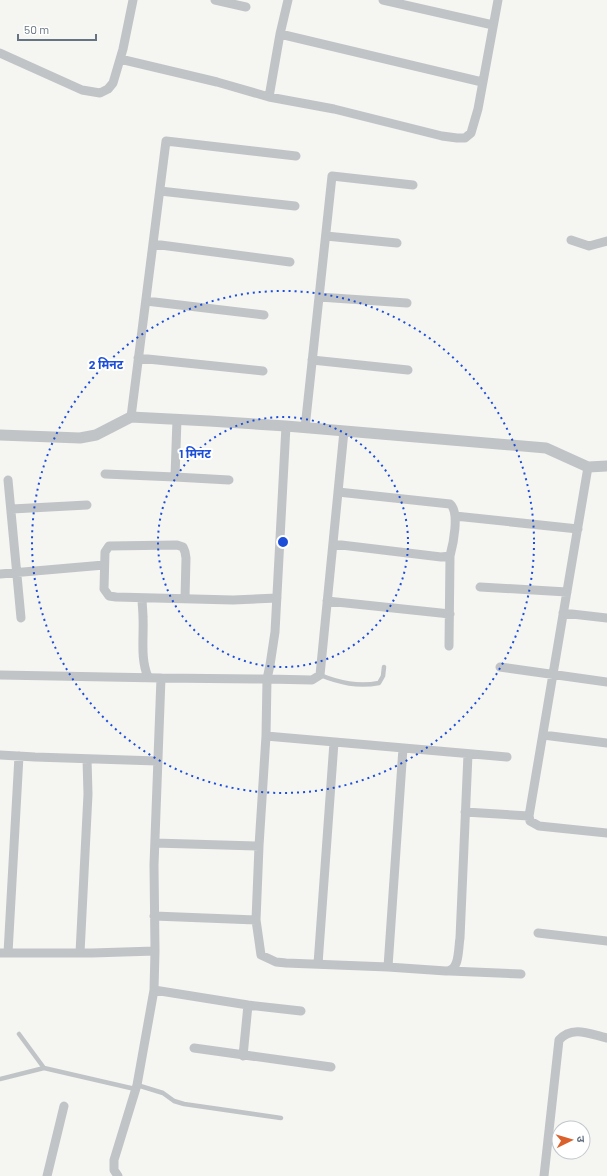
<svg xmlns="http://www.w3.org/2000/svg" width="607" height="1176" font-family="Barlow,'Noto Sans Devanagari',sans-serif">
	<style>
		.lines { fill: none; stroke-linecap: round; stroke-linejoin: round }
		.service { stroke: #c0c4c7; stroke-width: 4.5 }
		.minor { stroke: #c0c4c7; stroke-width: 9 }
		.tertiary { stroke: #c0c4c7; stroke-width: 11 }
		.ring { fill: none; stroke: #1d4ed8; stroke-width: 2; stroke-dasharray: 2 4 }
		.centre { fill: #1d4ed8; stroke: #fff; stroke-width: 2 }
		.ring-label { font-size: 12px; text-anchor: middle; font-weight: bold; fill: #1d4ed8; stroke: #fff; stroke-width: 4; stroke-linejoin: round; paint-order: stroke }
	</style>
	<rect width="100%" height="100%" fill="#f5f5f2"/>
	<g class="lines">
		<!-- service -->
		<path class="service" d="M 320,675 C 340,683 358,687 379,683 L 383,676 L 384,667
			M 44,1068 L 135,1089
			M 0,1079 L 44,1068 L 19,1034
			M 137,1085 L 163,1093 L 174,1101 L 184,1104 L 281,1118"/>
		<!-- minor -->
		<path class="minor" d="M 215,0 L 246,7
			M 383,0 L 493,25
			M 280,34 L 482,82
			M 0,53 L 82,90 L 100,93 L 108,89 L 113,83 L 123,49 L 133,0
			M 120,59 L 217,82 L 269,97 L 334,109 L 442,136 L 457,138 L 465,138 L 471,133 L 478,109 L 498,0
			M 269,97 L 280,34 L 288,0
			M 160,191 L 295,206
			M 326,236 L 397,243
			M 571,240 L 589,246 L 607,241
			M 153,244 L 290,262
			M 319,297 L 407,303
			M 146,301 L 264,315
			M 138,358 L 263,371
			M 312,360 L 408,370
			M 131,417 L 166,141 L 296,156
			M 305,428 L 332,176 L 413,185
			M 344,431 L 320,675 L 312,680 L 267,679 L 266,736 L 259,846 L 256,920 L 261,955 L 276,962 L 286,963 L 388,967 L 446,971 C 460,971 458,949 460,938 L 468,754
			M 588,467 L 529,816 L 530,821 L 539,826 L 607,833
			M 105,474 L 175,477 L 177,419
			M 175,477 L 229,480
			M 8,480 L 21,618
			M 12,509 L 87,505
			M 455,516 L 578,529
			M 333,544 L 441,557 L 450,556 C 453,545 460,512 450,504 L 338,492
			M 0,574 L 104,565
			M 480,587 L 567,592
			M 142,598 C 142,604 143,611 143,617 C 144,637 140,658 148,677
			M 185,598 L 186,558 L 185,552 L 183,547 L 177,545 L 109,546 L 105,552 L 104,589 L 109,596 L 116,597 L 233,600 L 277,598
			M 327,601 L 450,614
			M 563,613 L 607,618
			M 449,646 L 450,556
			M 500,667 L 607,682
			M 0,675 L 161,678 L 154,865 L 155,951 L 154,990 L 137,1085 L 114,1160 L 114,1170 L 118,1176
			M 161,678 L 267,679 L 270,665 L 275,632 L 286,426
			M 543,735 L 607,743
			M 266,736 L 507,757
			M 0,755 L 35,757 L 157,761
			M 465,812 L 529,816
			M 155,843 L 259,846
			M 154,916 L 256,920
			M 538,933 L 607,941
			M 0,953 L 92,953 L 155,951
			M 8,953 L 19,756
			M 80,953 L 88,794 L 87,759
			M 318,964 L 334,742
			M 388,967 L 403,748
			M 450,971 L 521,974
			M 154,990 L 248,1005 L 301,1011
			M 194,1048 L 331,1067
			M 243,1056 L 248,1005
			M 47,1176 L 64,1106
			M 544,1176 L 559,1040 C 572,1025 590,1034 607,1038"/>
		<!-- tertiary -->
		<path class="tertiary" d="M 0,435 L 80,438 L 96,435 L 131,417 L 209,421 L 286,426 L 546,448 L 588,467 L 607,466"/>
	</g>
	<!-- distance rings -->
	<g class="ring">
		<circle cx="283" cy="542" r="125"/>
		<circle cx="283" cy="542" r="251"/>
	</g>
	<circle cx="283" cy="542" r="6" class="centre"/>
	<g class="ring-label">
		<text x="106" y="369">2 मिनट</text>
		<text x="195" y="458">1 मिनट</text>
	</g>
	<!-- north arrow -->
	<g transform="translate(571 1140) rotate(85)"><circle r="19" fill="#ffffff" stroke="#c1c7cd"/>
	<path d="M0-3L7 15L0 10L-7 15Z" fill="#db612c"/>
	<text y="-6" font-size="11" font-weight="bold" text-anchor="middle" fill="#657382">उ</text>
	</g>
	<!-- scale -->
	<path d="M18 34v6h78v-6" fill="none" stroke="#657382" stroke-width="2"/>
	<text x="24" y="34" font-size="12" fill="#657382" stroke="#ffffff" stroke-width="3" paint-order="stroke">50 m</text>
</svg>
